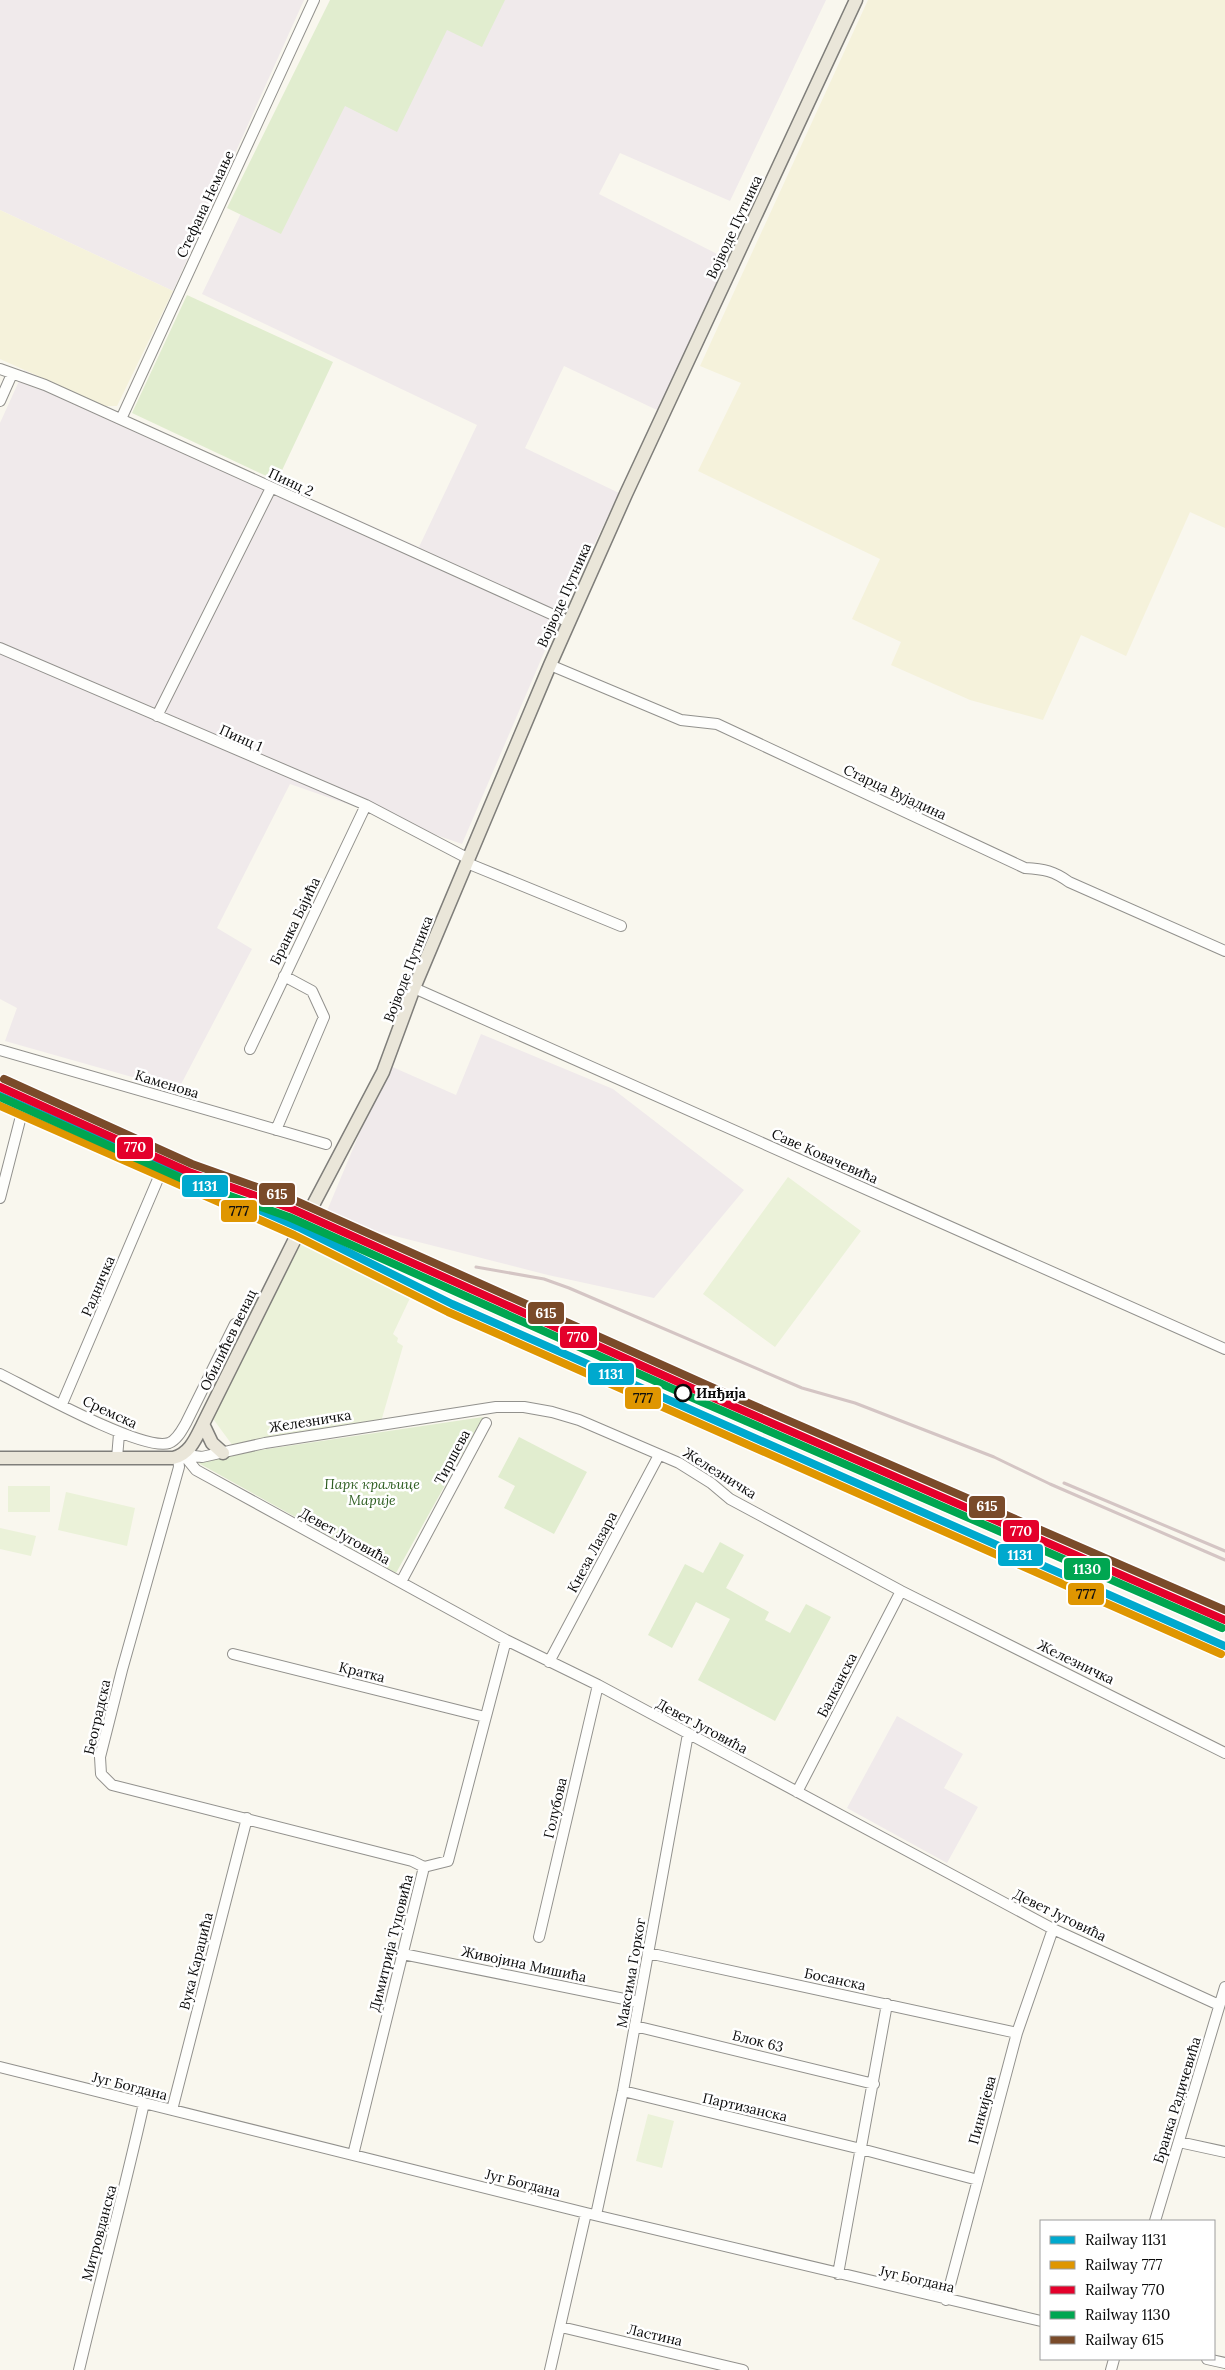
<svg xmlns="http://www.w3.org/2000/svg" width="1225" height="2370" font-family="Lora,serif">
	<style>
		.industrial { fill: #f0eaeb }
		.farmland { fill: #f5f2db }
		.green { fill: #e1edcf }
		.pitch { fill: #ebf2d9 }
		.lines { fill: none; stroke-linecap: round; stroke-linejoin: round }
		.major-tunnel { stroke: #d5d3cc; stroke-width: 12; stroke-dasharray: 12 6; stroke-linecap: butt }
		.minor-casing { stroke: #92918d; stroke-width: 12 }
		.major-casing { stroke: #7f7e7a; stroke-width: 15 }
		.minor { stroke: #fefefc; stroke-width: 10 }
		.major { stroke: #eae6d9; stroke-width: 12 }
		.rail { stroke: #d4c5c4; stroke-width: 3 }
		.rail-1-casing { stroke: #fff; stroke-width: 11 }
		.rail-2-casing { stroke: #fff; stroke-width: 11 }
		.rail-3-casing { stroke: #fff; stroke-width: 11 }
		.rail-4-casing { stroke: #fff; stroke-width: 11 }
		.rail-5-casing { stroke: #fff; stroke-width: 11 }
		.rail-1 { stroke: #00a9ce; stroke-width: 8 }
		.rail-2 { stroke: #df9601; stroke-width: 8 }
		.rail-3 { stroke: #e4002b; stroke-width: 8 }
		.rail-4 { stroke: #00a651; stroke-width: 8 }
		.rail-5 { stroke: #7a4b2a; stroke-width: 8 }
		.stop-dot { fill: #fff; stroke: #0a0a0a; stroke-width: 2.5 }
		.labels { text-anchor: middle; stroke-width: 5; stroke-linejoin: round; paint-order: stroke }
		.street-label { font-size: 14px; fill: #0a0a0a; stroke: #fff }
		.stop-label { font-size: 14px; font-weight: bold; fill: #0a0a0a; stroke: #fff; text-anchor: start }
		.park-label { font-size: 14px; font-style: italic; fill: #2d5d20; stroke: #fff }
		.line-badge { stroke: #fff; stroke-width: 2 }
		.badge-label { font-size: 14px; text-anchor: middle; font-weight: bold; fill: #fff }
		.pale-badge-label { font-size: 14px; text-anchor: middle; font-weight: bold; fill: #111 }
	</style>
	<rect width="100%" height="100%" fill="#f9f7ee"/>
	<!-- industrial -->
	<path class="industrial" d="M 0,0 L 304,0 L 173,291 L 0,210 Z
		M 344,0 L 826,0 L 730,201 L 620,153 L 599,194 L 731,261 L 659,411 L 564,366 L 525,448 L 619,493 L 561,613 L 462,844 L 290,784 L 217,928 L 252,949 L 178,1090 L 5,1041 L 17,1008 L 0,999 L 0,423 L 24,370 L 419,547 L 477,425 L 202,294 Z
		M 481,1034 L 613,1089 L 744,1190 L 654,1298 L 548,1275 L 324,1218 L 388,1065 L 456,1095 Z
		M 897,1716 L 963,1754 L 944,1788 L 978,1807 L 947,1863 L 847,1808 Z"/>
	<!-- farmland -->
	<path class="farmland" d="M 868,0 L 1225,0 L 1225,528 L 1190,512 L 1126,656 L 1081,635 L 1043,720 L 970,700 L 891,665 L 901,642 L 852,619 L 880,559 L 698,471 L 741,383 L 700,366 Z
		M 0,210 L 173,291 L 117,406 L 105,406 L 0,359 Z"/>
	<!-- green -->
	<path class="green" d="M 330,0 L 505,0 L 482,47 L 447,30 L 397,132 L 345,106 L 281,234 L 227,208 Z
		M 187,295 L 333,362 L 277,481 L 132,413 Z
		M 483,1417 L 396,1573 L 193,1460 Z
		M 519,1437 L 587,1472 L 554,1534 L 504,1508 L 515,1486 L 498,1477 Z
		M 720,1542 L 744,1555 L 726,1588 L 769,1612 L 765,1620 L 790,1633 L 806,1604 L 831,1617 L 775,1721 L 698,1680 L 730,1619 L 696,1602 L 672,1648 L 648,1635 L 685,1564 L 703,1573 Z"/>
	<!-- pitch -->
	<path class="pitch" d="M 788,1177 L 861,1231 L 775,1347 L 703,1294 Z
		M 302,1238 L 411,1296 L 393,1334 L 398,1338 L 397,1342 L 403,1346 L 380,1425 L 233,1446 L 211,1416 Z
		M 8,1486 L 50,1486 L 50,1512 L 8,1512 Z
		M 66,1492 L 135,1508 L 127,1546 L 58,1530 Z
		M 0,1528 L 36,1536 L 31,1556 L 0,1549 Z
		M 648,2114 L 674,2121 L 662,2168 L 636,2161 Z"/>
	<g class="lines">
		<!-- major-tunnel -->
		<path class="major-tunnel" d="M 296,1237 L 312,1207"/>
		<defs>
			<path id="minor" d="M 0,369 L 45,385 L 569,622
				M 0,401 L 12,374
				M 121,419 L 314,0
				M 0,648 L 366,805 L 469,859
				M 550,665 L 681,720 L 717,724 L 1025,868 C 1044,869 1054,871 1069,882 L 1225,951
				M 157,716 L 271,488
				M 467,863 L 621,926
				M 414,988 L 1225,1349
				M 250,1049 L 366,805
				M 0,1050 L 326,1144
				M 276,1130 L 324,1017 L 312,991 L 284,976
				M 0,1198 L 20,1120
				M 0,1374 C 30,1389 143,1452 169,1443 C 177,1440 182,1430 186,1423 L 235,1324
				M 62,1404 L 158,1179
				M 187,1451 L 194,1456 L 202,1457 L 265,1443 L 496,1407 L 524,1407 L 552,1412 L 579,1420 L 679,1463 L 711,1483 L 730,1499 L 901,1591 L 1225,1753
				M 183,1454 L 196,1470 L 506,1640 L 598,1685 L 1053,1929 L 1219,2005
				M 178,1457 L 179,1467 L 122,1670 L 100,1757 L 101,1774 L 112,1785 L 412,1861 L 424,1867
				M 117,1458 L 119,1434
				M 401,1582 L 486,1423
				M 233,1654 L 485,1717
				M 549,1662 L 659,1455
				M 797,1792 L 901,1591
				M 424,1867 L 448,1861 L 506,1640
				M 539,1937 L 598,1685
				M 648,1953 L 1017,2033
				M 403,1954 L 639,2002
				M 635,2026 L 874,2084
				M 0,2067 L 586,2213 L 1041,2321
				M 623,2091 L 861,2149 L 978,2180
				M 172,2110 L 247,1818
				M 1179,2142 L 1225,2152
				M 353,2155 L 424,1867
				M 596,2215 L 623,2091 L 688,1734
				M 1155,2221 L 1225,1987
				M 838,2274 L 887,2004
				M 946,2300 L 1017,2033 L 1053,1929
				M 561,2327 L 743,2370
				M 1207,2359 L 1225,2363
				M 79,2370 C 100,2281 124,2193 144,2103
				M 550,2370 L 586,2213
				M 1111,2370 L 1114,2359"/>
			<path id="major" d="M 312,1207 L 383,1072 L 414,988 L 550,665 L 626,494 L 856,0
				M 203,1424 L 212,1443 L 223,1453
				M 0,1458 L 173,1458 C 190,1454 196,1438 203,1424 L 296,1237"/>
		</defs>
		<!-- minor casing -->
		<use href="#minor" class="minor-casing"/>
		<!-- major casing -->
		<use href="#major" class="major-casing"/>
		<!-- minor -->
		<use href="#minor" class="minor"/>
		<!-- major -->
		<use href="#major" class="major"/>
		<!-- rail -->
		<path class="rail" d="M 476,1267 L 544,1279 L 569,1288 L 802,1388 L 855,1403 L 994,1457 L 1050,1484 L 1225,1560
			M 1064,1483 L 1225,1551
			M 1136,1569 L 1225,1610"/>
		<defs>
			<path id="rail-1" d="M 0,1096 L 298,1227 L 452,1304 L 1225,1646"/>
			<path id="rail-2" d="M 0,1106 L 294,1235 L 448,1312 L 1221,1654"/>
			<path id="rail-3" d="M 0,1087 L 189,1172 L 292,1209 L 705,1394 L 1225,1620"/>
			<path id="rail-4" d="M 0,1097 L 185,1180 L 289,1217 L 702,1402 L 1222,1628"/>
			<path id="rail-5" d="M 4,1079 L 192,1164 L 296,1201 L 709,1386 L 1225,1610"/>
		</defs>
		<!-- rail-1 casing -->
		<use href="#rail-1" class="rail-1-casing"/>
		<!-- rail-2 casing -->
		<use href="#rail-2" class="rail-2-casing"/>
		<!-- rail-3 casing -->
		<use href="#rail-3" class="rail-3-casing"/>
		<!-- rail-4 casing -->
		<use href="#rail-4" class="rail-4-casing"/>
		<!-- rail-5 casing -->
		<use href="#rail-5" class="rail-5-casing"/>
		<!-- rail-1 -->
		<use href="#rail-1" class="rail-1"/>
		<!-- rail-2 -->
		<use href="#rail-2" class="rail-2"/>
		<!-- rail-3 -->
		<use href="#rail-3" class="rail-3"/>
		<!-- rail-4 -->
		<use href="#rail-4" class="rail-4"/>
		<!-- rail-5 -->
		<use href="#rail-5" class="rail-5"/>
	</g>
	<!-- markers -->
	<circle class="stop-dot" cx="683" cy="1393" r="8"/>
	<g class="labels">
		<!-- street labels -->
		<g class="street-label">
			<text transform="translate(205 204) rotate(-65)" y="5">Стефана Немање</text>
			<text transform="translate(734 227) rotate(-65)" y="5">Војводе Путника</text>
			<text transform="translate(291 482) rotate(25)" y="5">Пинц 2</text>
			<text transform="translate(564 595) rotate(-66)" y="5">Војводе Путника</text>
			<text transform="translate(241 738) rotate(24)" y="5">Пинц 1</text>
			<text transform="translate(895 792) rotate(25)" y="5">Старца Вујадина</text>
			<text transform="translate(295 921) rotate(-64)" y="5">Бранка Бајића</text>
			<text transform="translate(408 969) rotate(-69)" y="5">Војводе Путника</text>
			<text transform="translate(167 1084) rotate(17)" y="5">Каменова</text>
			<text transform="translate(825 1156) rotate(24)" y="5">Саве Ковачевића</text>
			<text transform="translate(98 1286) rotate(-67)" y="5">Радничка</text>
			<text transform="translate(228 1340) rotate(-64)" y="5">Обилићев венац</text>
			<text transform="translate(110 1412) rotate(25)" y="5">Сремска</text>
			<text transform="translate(310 1421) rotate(-9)" y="5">Железничка</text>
			<text transform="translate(452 1457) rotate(-62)" y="5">Тиршева</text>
			<text transform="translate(720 1473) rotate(32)" y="5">Железничка</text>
			<text transform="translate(345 1536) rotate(29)" y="5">Девет Југовића</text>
			<text transform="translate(592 1552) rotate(-62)" y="5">Кнеза Лазара</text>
			<text transform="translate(1076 1662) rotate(26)" y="5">Железничка</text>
			<text transform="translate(362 1672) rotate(14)" y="5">Кратка</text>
			<text transform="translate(837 1685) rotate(-63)" y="5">Балканска</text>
			<text transform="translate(97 1717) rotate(-77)" y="5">Београдска</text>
			<text transform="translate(702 1726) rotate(28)" y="5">Девет Југовића</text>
			<text transform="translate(555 1808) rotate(-77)" y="5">Голубова</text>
			<text transform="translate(1060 1915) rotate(26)" y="5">Девет Југовића</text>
			<text transform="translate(391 1943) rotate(-76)" y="5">Димитрија Туцовића</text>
			<text transform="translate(196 1961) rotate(-76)" y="5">Вука Караџића</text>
			<text transform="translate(524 1964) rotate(12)" y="5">Живојина Мишића</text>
			<text transform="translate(631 1973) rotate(-80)" y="5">Максима Горког</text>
			<text transform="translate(835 1979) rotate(12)" y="5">Босанска</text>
			<text transform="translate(758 2041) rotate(14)" y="5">Блок 63</text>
			<text transform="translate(130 2086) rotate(14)" y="5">Југ Богдана</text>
			<text transform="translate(1177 2100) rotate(-73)" y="5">Бранка Радичевића</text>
			<text transform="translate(745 2107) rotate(13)" y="5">Партизанска</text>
			<text transform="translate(982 2110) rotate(-75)" y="5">Пинкијева</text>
			<text transform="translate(523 2183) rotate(14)" y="5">Југ Богдана</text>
			<text transform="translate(99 2233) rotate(-75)" y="5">Митровданска</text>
			<text transform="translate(917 2279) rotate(13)" y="5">Југ Богдана</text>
			<text transform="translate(655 2335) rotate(13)" y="5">Ластина</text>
		</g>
		<!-- stop labels -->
		<g class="stop-label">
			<text x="696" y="1398">Инђија</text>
		</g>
		<!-- park labels -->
		<g class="park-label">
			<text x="372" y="1489">Парк краљице<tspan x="372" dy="16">Марије</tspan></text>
		</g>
	</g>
	<g class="line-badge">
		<rect x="116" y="1136" width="38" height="24" rx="5" fill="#e4002b"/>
		<rect x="181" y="1174" width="48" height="24" rx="5" fill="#00a9ce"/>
		<rect x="258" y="1182" width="38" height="24" rx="5" fill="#7a4b2a"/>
		<rect x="220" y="1199" width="38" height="24" rx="5" fill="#df9601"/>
		<rect x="527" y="1301" width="38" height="24" rx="5" fill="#7a4b2a"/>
		<rect x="559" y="1325" width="39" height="24" rx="5" fill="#e4002b"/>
		<rect x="587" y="1362" width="48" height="24" rx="5" fill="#00a9ce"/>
		<rect x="624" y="1386" width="38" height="24" rx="5" fill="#df9601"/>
		<rect x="968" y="1495" width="38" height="24" rx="5" fill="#7a4b2a"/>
		<rect x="1002" y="1519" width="38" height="24" rx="5" fill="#e4002b"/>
		<rect x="997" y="1543" width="47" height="24" rx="5" fill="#00a9ce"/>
		<rect x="1063" y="1557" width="48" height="24" rx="5" fill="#00a651"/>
		<rect x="1067" y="1582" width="38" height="24" rx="5" fill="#df9601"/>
	</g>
	<g class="badge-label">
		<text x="135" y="1152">770</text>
		<text x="205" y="1191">1131</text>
		<text x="277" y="1199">615</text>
		<text x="546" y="1318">615</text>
		<text x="578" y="1342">770</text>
		<text x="611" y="1379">1131</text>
		<text x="987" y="1511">615</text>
		<text x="1021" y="1536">770</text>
		<text x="1020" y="1560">1131</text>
		<text x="1087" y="1574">1130</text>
	</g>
	<g class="pale-badge-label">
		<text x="239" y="1216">777</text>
		<text x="643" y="1403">777</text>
		<text x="1086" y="1599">777</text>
	</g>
	<!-- legend -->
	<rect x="1040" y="2220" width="175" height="140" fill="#ffffff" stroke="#9d9d9d"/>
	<rect x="1050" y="2236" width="25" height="8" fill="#00a9ce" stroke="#9d9d9d"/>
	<text x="1085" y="2245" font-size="15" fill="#0a0a0a">Railway 1131</text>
	<rect x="1050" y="2261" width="25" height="8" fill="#df9601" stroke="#9d9d9d"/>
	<text x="1085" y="2270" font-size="15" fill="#0a0a0a">Railway 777</text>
	<rect x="1050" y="2286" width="25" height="8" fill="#e4002b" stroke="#9d9d9d"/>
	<text x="1085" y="2295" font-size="15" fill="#0a0a0a">Railway 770</text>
	<rect x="1050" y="2311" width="25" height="8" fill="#00a651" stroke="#9d9d9d"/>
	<text x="1085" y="2320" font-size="15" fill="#0a0a0a">Railway 1130</text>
	<rect x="1050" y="2336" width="25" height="8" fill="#7a4b2a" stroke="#9d9d9d"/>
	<text x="1085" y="2345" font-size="15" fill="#0a0a0a">Railway 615</text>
</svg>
